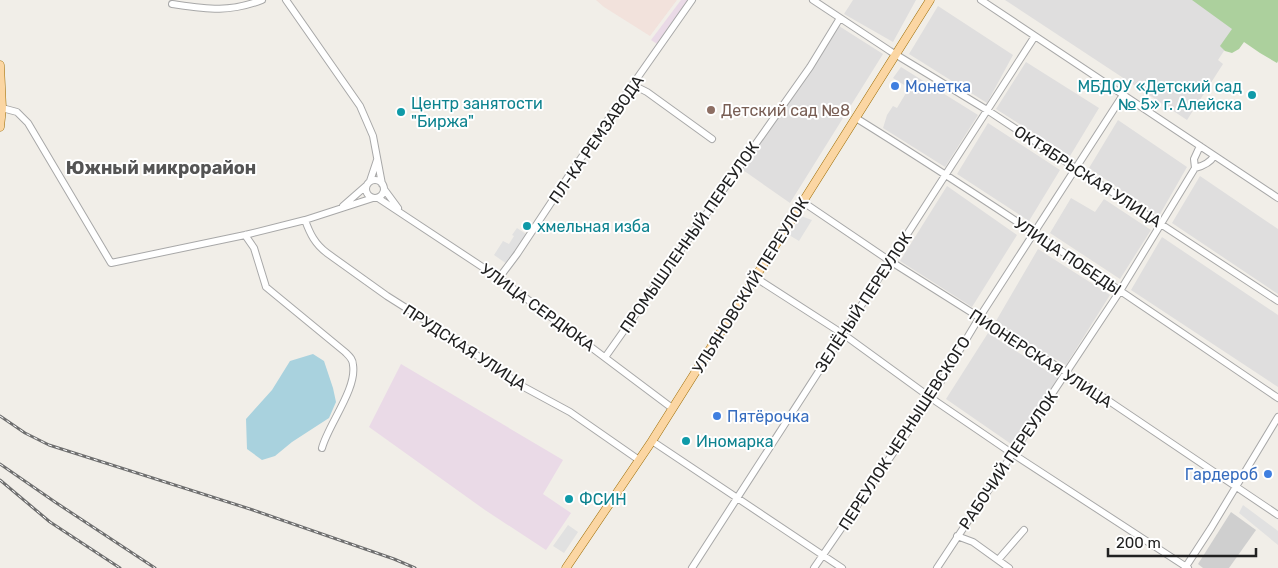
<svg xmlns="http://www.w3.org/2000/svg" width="1278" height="568" font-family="Rubik,sans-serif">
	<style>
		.residential { fill: #dfdede }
		.industrial { fill: #eadae7 }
		.religious { fill: #cfcfcf }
		.military { fill: #f2e2dc }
		.forest { fill: #acd09d }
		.parking { fill: #e1e1e1 }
		.water { fill: #a9d2de }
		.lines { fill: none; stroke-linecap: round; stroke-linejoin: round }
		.minor-casing { stroke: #a8a8a8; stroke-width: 8 }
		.major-casing { stroke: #9d6b01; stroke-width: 9 }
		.minor { stroke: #fff; stroke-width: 6 }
		.major { stroke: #fbd6a3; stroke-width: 8 }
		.rail-casing { stroke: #6f6f6f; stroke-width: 3 }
		.rail { stroke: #fff; stroke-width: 1; stroke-dasharray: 4; stroke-linecap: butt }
		.shop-dot { fill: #3f7fe0; stroke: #fff; stroke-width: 2 }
		.culture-dot { fill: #0f9aa8; stroke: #fff; stroke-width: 2 }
		.education-dot { fill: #8d6e63; stroke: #fff; stroke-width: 2 }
		.labels { text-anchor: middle; stroke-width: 4; stroke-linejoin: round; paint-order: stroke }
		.shop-label { font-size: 16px; fill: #366cbe; stroke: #fff; text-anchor: start }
		.culture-label { font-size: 16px; fill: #0d838f; stroke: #fff; text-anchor: start }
		.education-label { font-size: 16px; fill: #785e54; stroke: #fff; text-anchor: start }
		.street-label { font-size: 16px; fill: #212121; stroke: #fff }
		.neighbourhood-label { font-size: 18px; font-weight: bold; fill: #545454; stroke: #fff }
	</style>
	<rect width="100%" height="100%" fill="#f1eee8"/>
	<!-- residential -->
	<path class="residential" d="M 853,0 L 916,0 L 893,42 L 844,14 Z
		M 1005,0 L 1278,0 L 1239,28 L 1218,60 L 1223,64 L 1187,120 Z
		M 938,6 L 1013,55 L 987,103 L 909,54 Z
		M 839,26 L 883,54 L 790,203 L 740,168 L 811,70 Z
		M 1026,62 L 1099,108 L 1070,156 L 996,109 Z
		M 901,67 L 978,115 L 945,167 L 883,128 L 887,115 L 893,106 L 897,108 L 909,88 L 893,78 Z
		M 1118,120 L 1187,167 L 1159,216 L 1089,168 Z
		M 988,123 L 1060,170 L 1029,221 L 957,174 Z
		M 1200,176 L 1278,229 L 1278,294 L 1172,223 Z
		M 947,186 L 1017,235 L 972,307 L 900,261 Z
		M 1071,198 L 1095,212 L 1104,199 L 1151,230 L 1120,279 L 1050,233 Z
		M 1162,237 L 1278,315 L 1278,387 L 1131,290 Z
		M 1038,249 L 1110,295 L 1066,365 L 1031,345 L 996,321 Z
		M 988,333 L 1058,378 L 1014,446 L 946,399 Z"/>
	<!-- industrial -->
	<path class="industrial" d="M 681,0 L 689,0 L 657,44 L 651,40 Z
		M 401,364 L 563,460 L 543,494 L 571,513 L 546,550 L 485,510 L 369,427 Z"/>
	<!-- religious -->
	<path class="religious" d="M 1231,512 L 1256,530 L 1229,568 L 1203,568 L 1198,564 Z"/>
	<!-- military -->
	<path class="military" d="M 596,0 L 677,0 L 650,36 L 604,7 Z"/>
	<!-- forest -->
	<path class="forest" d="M 1192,0 L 1278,0 L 1278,61 L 1277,63 L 1260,53 L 1244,42 L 1239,49 L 1232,53 L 1225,51 L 1220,46 L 1232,29 Z"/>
	<!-- parking -->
	<path class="parking" d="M 801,216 L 812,220 L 799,241 L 789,235 Z
		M 517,228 L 526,234 L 507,264 L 494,255 L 503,241 L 509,244 L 514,236 L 512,235 Z
		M 1243,505 L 1278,531 L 1278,545 L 1239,513 Z
		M 568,525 L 578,532 L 564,553 L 553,546 Z"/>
	<!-- water -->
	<path class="water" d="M 313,354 L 324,361 L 333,388 L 336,402 L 329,418 L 292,442 L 275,456 L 262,460 L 247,449 L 246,419 L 272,390 L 290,361 Z"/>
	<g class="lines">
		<defs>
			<path id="minor" d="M 286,0 L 360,106 L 373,136 L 382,184
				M 813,0 L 890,51 L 987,110 L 1278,301
				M 981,0 L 1278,198
				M 172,4 C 207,9 228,13 262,0
				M 633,85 L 647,92 L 712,139
				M 2,108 L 17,112 L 28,123 L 111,263 L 245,235 L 305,220 L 373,198
				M 856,118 C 999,207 1138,303 1278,398
				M 1195,168 L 1194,159 L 1200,146
				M366 189a9 9 0 1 1 18 0a9 9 0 1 1-18 0Z
				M 370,181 L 377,160
				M 384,189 L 398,208
				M 378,198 L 499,278 L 672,408
				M 803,202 L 890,261 L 1066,372 L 1278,515
				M 343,206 L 367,185
				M 305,220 C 310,234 315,244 327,253 L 387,296 L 425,320 L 522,386 L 570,412 L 639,460
				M 245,235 L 254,248 L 266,287 L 345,352 C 349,356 353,359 353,365 C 357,389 328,425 322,448
				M 499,278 L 517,254 L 572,171 L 692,0
				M 756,278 L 843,334 L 931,398 L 1013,454 L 1188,568
				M 606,356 L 810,67 L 840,18
				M 652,441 L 842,568
				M 957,536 L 973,542 L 1009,568
				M 998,560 L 1024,530
				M 692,568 L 1035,36
				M 814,568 L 931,398 L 979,318 L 1123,95
				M 937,568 L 1120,291 L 1195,168 C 1203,166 1210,163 1214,156
				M 1185,568 L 1211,528 L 1278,417"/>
			<path id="major" d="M 0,65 L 2,108 L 0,127
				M 566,568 L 652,441 L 930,0"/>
		</defs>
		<!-- minor casing -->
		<use href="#minor" class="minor-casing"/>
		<!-- major casing -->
		<use href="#major" class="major-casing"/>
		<!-- minor -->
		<use href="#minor" class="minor"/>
		<!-- major -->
		<use href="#major" class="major"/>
		<defs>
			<path id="rail" d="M 0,416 L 25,433 L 49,445 L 253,510 L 394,559 L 415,568
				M 0,464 L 55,502 L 155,568
				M 0,480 L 50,522 L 120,568"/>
		</defs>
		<!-- rail casing -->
		<use href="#rail" class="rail-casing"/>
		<!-- rail -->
		<use href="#rail" class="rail"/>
	</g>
	<!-- markers -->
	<g class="shop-dot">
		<circle cx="895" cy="86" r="5"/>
		<circle cx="717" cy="416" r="5"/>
		<circle cx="1268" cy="474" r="5"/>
	</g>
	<g class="culture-dot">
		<circle cx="1252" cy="95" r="5"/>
		<circle cx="401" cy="112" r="5"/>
		<circle cx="527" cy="226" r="5"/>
		<circle cx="686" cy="441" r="5"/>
		<circle cx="569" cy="499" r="5"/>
	</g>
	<circle class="education-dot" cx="711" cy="110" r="5"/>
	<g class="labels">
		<!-- shop labels -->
		<g class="shop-label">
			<text x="905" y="92">Монетка</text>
			<text x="727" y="422">Пятёрочка</text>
			<text x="1258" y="480" text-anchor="end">Гардероб</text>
		</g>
		<!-- culture labels -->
		<g class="culture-label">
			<text x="1242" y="92" text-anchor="end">МБДОУ «Детский сад<tspan x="1242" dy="18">№ 5» г. Алейска</tspan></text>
			<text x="411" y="109">Центр занятости<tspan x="411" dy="18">"Биржа"</tspan></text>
			<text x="537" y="232">хмельная изба</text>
			<text x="696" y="447">Иномарка</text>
			<text x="579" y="505">ФСИН</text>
		</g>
		<!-- education labels -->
		<g class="education-label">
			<text x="721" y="116">Детский сад №8</text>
		</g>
		<!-- street labels -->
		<g class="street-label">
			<text transform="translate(596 139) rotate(-55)" y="6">ПЛ-КА РЕМЗАВОДА</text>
			<text transform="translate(1088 176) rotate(33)" y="6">ОКТЯБРЬСКАЯ УЛИЦА</text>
			<text transform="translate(689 237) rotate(-55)" y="6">ПРОМЫШЛЕННЫЙ ПЕРЕУЛОК</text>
			<text transform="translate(1068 256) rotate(34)" y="6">УЛИЦА ПОБЕДЫ</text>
			<text transform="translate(750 285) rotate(-58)" y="6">УЛЬЯНОВСКИЙ ПЕРЕУЛОК</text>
			<text transform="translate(863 302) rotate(-57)" y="6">ЗЕЛЁНЫЙ ПЕРЕУЛОК</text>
			<text transform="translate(538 307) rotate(36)" y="6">УЛИЦА СЕРДЮКА</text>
			<text transform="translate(465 347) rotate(33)" y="6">ПРУДСКАЯ УЛИЦА</text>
			<text transform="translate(1041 358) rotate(33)" y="6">ПИОНЕРСКАЯ УЛИЦА</text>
			<text transform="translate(904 433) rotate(-57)" y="6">ПЕРЕУЛОК ЧЕРНЫШЕВСКОГО</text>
			<text transform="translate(1008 460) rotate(-56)" y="6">РАБОЧИЙ ПЕРЕУЛОК</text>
		</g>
		<!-- neighbourhood labels -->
		<g class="neighbourhood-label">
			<text x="161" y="174">Южный микрорайон</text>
		</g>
	</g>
	<!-- scale -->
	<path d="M1108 548v8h148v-8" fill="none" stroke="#212121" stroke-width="2.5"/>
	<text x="1116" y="548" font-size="15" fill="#212121" stroke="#ffffff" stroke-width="4" paint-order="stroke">200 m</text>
</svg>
